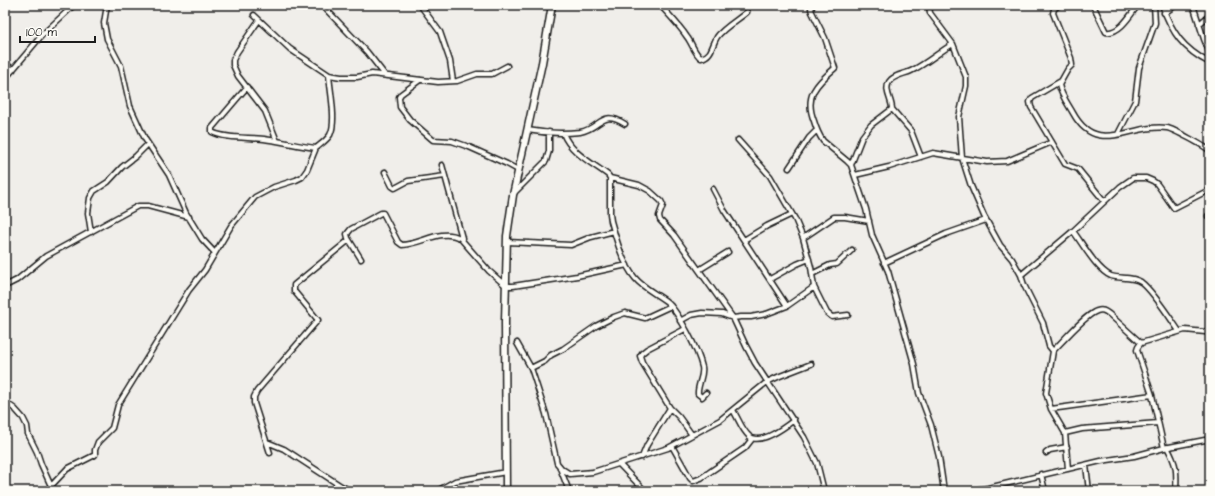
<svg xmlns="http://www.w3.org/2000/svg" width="1215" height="496" font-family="'Architects Daughter',sans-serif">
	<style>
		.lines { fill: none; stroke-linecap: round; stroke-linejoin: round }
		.minor-casing { stroke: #1c1c1c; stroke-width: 7 }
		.primary-casing { stroke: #1c1c1c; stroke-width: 9 }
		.minor { stroke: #fdfcf7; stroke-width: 4 }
		.primary { stroke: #fdfcf7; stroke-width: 6 }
	</style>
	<rect width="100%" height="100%" fill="#f0eeea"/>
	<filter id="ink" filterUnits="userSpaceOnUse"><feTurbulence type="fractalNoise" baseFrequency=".025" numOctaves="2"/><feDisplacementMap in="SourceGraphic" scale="8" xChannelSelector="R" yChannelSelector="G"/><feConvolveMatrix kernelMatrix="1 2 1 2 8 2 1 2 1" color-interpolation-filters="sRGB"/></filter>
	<g filter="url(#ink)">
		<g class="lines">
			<defs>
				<path id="minor" d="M 107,5 L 104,23 L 107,39 L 121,66 L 130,106 L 145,139 L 169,175 L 186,213 L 202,239 L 215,253
					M 322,5 L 367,52 L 385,75
					M 420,5 L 440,32 L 450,61 L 453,81
					M 660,5 C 669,15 679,25 687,37 C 692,43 694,53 701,58 C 712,56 712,45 717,37 C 723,28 739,19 747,12
					M 813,5 L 811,9 L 812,12 L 825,38 L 835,68 C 816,84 804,96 814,121 C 816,128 819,135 823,141 L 847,161 L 851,165
					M 929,5 L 930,13 L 953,44 L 966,77 L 966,86 L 959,117 L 962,158 L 971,186 L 984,216 L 1000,245 L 1012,259 L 1021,275 L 1024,285 L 1043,323 L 1049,346 L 1053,351 L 1046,393 L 1051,409 L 1065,433 L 1068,469
					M 1059,5 L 1054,9 L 1053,13 L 1071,58 L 1072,65 L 1068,69 L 1059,85 C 1061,95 1068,104 1073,113 C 1097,157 1131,123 1167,128 C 1173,129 1205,146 1210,151
					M 1093,5 L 1106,32 C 1120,34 1131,14 1138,5
					M 1162,5 C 1172,33 1183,49 1210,63
					M 1193,5 L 1204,39 L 1210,54
					M 1164,13 L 1176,5
					M 254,15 L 290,49 L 329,75 L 341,77 L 357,77 L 372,74 L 438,82 L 457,81 L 477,74 L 492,74 L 507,66
					M 259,20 L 237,52 L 233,60 L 233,65 L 238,76 L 265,111 L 277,141
					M 1199,24 L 1210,15
					M 5,63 L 13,70
					M 5,79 L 42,35 L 74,5
					M 420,80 L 401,94 L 399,97 L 400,107 L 410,120 L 433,140 L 452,141 L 469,147 L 507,164 L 518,170
					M 1061,81 L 1032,98 L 1030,102 L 1031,107 L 1065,164 L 1078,169 L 1104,201
					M 247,87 L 212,128 L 212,132 C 225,139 249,137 264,139 C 281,141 298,146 316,148 C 321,144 326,141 330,135 C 337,122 330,90 329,75
					M 892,109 L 911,131 L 921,157
					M 527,130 C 544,133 563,134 580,132 C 602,128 600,109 625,124
					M 563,133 C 570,152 592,163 608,175 L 610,178 L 610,214 L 611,221 C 616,239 623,264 635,278 C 643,288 657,294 667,302 C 679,313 698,350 702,367 C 704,376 697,385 698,394 L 702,397 L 706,393
					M 1118,134 L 1135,101 L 1139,68 L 1155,23 L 1154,5
					M 738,140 L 770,176 L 795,219 L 803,238
					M 442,165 L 462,238
					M 789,168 L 809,138 L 817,130
					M 385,172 L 392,186 L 395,188 L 408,181 L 445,176
					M 855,175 L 889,167 L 933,153 L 987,162 L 1007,161 L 1052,142
					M 610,178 L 639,185 L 650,191 L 661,201 L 663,205 L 659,216 L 660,220 L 674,235 L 733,318 L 746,346 L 755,363 L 804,437 L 817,463 L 824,491
					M 713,189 L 724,210 L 787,306
					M 513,194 L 546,161 L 549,151 L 549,132
					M 1208,216 L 1210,216
					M 1073,231 C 1082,243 1097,270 1111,276 C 1120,279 1132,276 1141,282 C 1153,291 1170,318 1179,331
					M 91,232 L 88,213 L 90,198 L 94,191 L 108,182 L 122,167 L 136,156 L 148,144
					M 744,240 L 767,226 L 792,214
					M 507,242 L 571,245 L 591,237 L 614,231
					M 361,259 L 348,238 L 347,234 L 351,229 L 381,213 L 383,213 L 398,242 L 402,245 C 422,244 441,228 460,238 L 489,271 L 506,286 L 513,286 L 577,276 L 627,265
					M 884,263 L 946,234 L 986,220
					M 699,270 L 728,252
					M 812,274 L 830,265 L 837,264 L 852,250
					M 1021,275 L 1073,231 L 1120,187 L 1133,178 L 1146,178 L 1153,181 L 1157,184 L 1174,208 L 1209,190
					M 770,279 L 797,264 L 809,259
					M 5,286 L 17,280 L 46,256 L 138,206 L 148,206 L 189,217
					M 848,315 L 832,317 L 827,313 L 814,287 L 811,267 L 803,238 L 834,217 L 845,217 L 869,221
					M 680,321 L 691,315 L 702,313 L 722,314 L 733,318 L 741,317 L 751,317 L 766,314 L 787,306 L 814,287
					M 685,329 L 647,349 L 642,353 L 640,356 L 642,362 L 670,408 L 679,417 L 692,435
					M 517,343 L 531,368 L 546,414 L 557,463 L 562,469 L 570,474 L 593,472 L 668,448 L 720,420 L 767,382 L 780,376 L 811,364
					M 1053,351 C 1062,342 1086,314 1097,311 C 1102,309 1105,311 1109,314 L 1141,343
					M 531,368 L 545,361 L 551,355 L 563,349 L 596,326 L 614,317 L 625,313 L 645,318 L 671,306
					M 5,402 L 15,409 L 23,418 L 27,426 L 28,434 L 37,452 L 41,464 L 51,486
					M 1051,409 L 1152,395
					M 733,410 C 738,418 742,430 749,436 C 760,446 785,427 794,420
					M 1065,433 L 1082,429 L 1158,423
					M 267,442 L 284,449 L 341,486 L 351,491
					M 672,446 L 690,478 L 693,481 L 701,478 L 745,448 L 752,439
					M 1167,447 C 1177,465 1177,471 1176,491
					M 1164,448 L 1152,395 L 1137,350 L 1138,347 L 1141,343 L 1185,330 L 1205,332 L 1210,329
					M 270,453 L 254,403 L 254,397 L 257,391 L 318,320 L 294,291 L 294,285 L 349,240
					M 1046,453 L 1050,450 L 1067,447
					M 642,457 L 647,445 L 670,408
					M 619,464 L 645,491
					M 1086,465 L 1089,491
					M 560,468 L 569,491
					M 1041,474 L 1045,491
					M 52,491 L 51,486 L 67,469 L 95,455 L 95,450 L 98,442 L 112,428 L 118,405 L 189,290 L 205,270 L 231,226 L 255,197 L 274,187 L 296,180 L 302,177 L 307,170 L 316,148
					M 437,491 L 455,481 L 506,472
					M 944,491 L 939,457 L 931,425 L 919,393 L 914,364 L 888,271 L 872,235 L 866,209 L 851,165 L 862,137 L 871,125 L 892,109 C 892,100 884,91 889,82 C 893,75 905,74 911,71 C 926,64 939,52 953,44
					M 967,491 L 988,488 L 1101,461 L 1134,456 L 1164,448 L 1210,439"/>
				<path id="primary" d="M 506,491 L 505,322 L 507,236 L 513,195 L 542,63 L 552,5"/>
			</defs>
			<!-- minor casing -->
			<use href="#minor" class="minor-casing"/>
			<!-- primary casing -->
			<use href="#primary" class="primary-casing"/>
			<!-- minor -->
			<use href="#minor" class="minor"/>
			<!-- primary -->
			<use href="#primary" class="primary"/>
		</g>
	</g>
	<!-- margin -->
	<rect width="1215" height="496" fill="none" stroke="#fdfcf7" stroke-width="20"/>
	<rect x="10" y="10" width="1195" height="476" fill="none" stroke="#1c1c1c" stroke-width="1.5" filter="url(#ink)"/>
	<!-- scale -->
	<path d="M20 36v6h75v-6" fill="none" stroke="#1c1c1c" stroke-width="2"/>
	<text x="26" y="36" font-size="12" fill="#1c1c1c" stroke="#fdfcf7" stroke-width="3" paint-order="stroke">100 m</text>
</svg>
